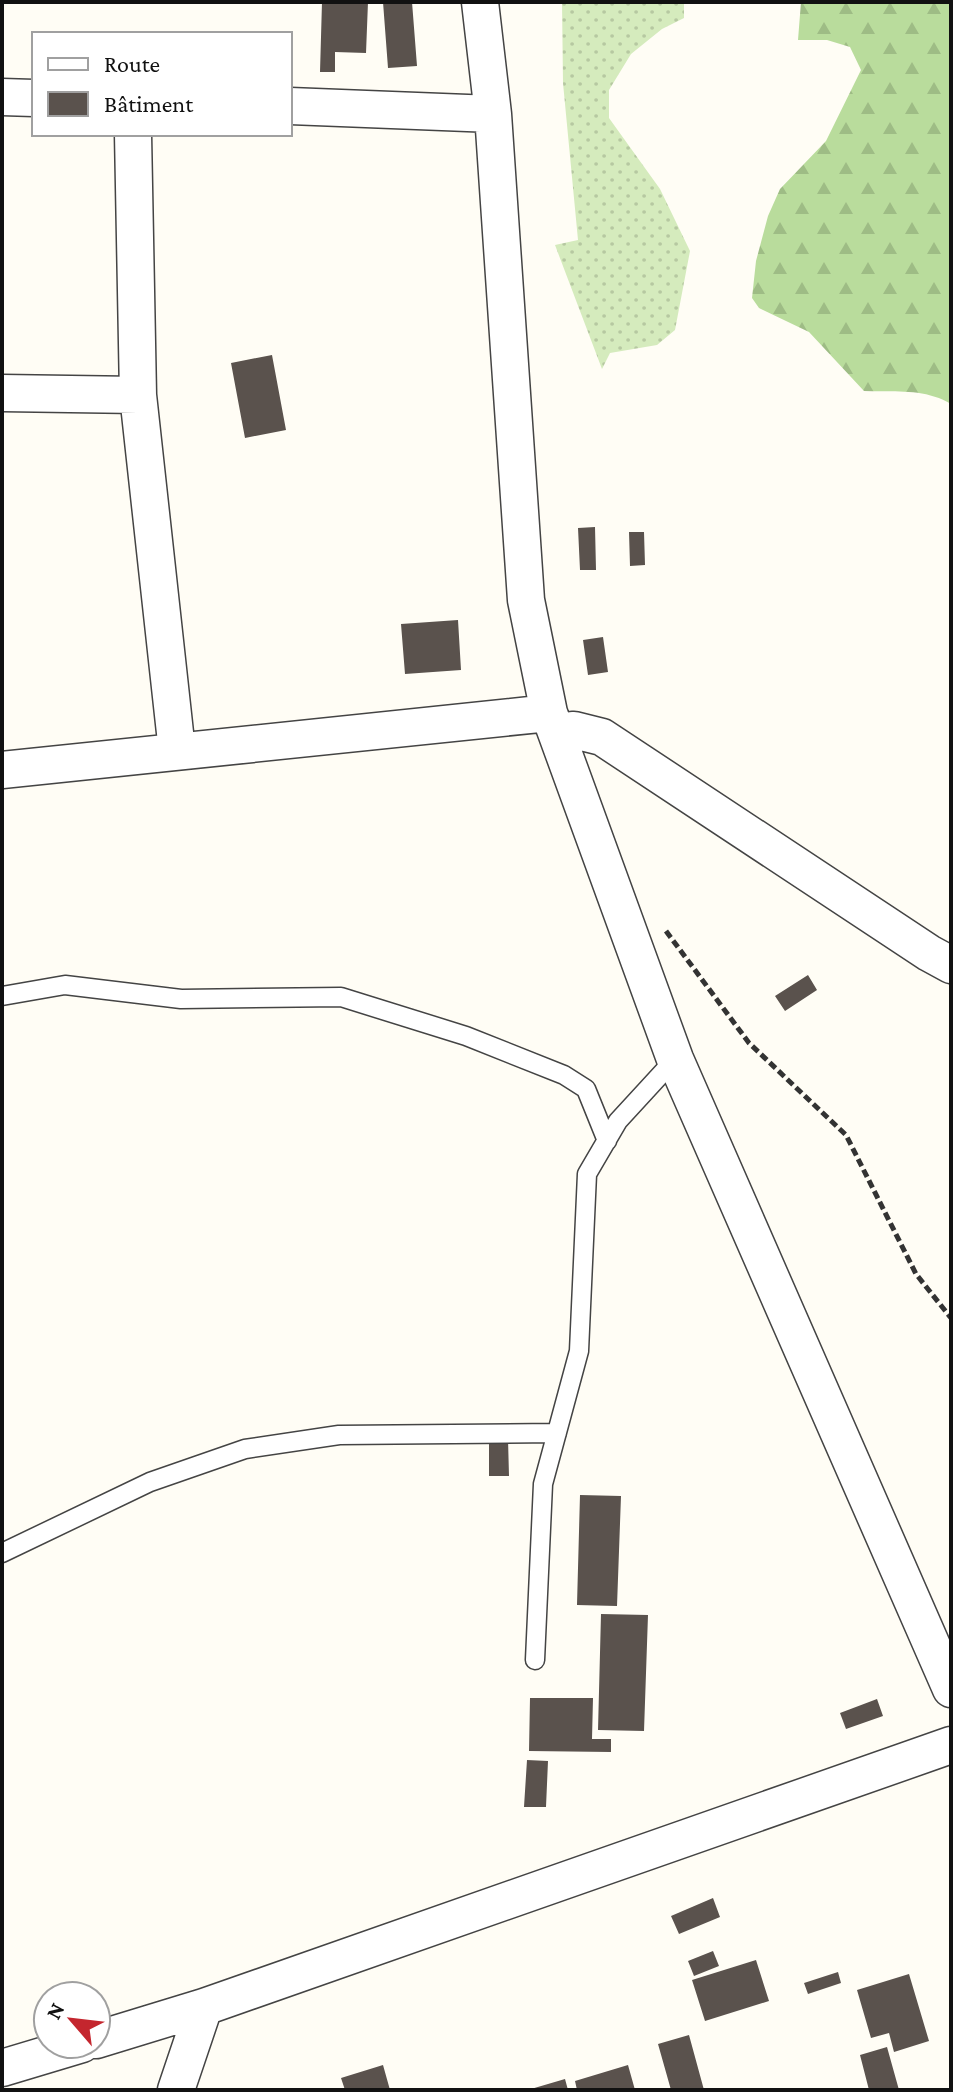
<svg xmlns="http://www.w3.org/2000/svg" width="953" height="2092" font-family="'Crimson Pro',serif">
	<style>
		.grass { fill: url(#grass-dots) }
		.forest { fill: url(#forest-firs) }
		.building { fill: #5a524d }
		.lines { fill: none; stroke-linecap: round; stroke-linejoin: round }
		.service-casing { stroke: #444; stroke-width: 21 }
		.minor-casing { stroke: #444; stroke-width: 39 }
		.path { stroke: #333; stroke-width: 5; stroke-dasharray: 8 4; stroke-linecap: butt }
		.service { stroke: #fff; stroke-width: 18 }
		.minor { stroke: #fff; stroke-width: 36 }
	</style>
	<defs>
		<pattern id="grass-dots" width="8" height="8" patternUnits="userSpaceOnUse" patternTransform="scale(2)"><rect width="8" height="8" fill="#d5ebbd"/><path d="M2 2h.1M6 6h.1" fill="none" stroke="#b6c8a1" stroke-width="1.8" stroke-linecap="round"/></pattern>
		<pattern id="forest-firs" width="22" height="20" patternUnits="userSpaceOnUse" patternTransform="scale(2)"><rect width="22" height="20" fill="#b9dc9c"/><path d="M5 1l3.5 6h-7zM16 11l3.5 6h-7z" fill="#9ebc85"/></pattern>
	</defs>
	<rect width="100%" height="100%" fill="#fffdf5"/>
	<!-- grass -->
	<path class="grass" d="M 562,2 L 684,2 L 684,18 L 662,29 L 631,54 L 609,90 L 609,118 L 660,189 L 690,251 L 675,330 L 657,345 L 610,353 L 602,369 L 555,245 L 578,240 L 563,83 Z"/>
	<!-- forest -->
	<path class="forest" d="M 801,2 L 951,2 L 951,404 C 925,388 893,392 864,391 L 809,332 L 759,308 L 752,298 L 756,261 L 768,216 L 780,189 L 826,141 L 861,70 L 850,47 L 827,40 L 798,40 Z"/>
	<!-- building -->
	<path class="building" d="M 322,2 L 368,2 L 366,53 L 335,52 L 335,72 L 320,72 Z
		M 383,2 L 412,2 L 417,66 L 388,68 Z
		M 272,355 L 286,430 L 245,438 L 231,363 Z
		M 595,527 L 596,570 L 580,570 L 578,528 Z
		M 629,532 L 644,532 L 645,565 L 630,566 Z
		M 458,620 L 461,670 L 405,674 L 401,624 Z
		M 603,637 L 608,672 L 588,675 L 583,640 Z
		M 808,975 L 817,990 L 785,1011 L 775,996 Z
		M 508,1439 L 509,1476 L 489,1476 L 489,1440 Z
		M 580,1495 L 621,1496 L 617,1606 L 577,1605 Z
		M 601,1614 L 648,1615 L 644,1731 L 598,1730 Z
		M 530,1698 L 593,1698 L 592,1739 L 611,1739 L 611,1752 L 529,1751 Z
		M 877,1699 L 883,1716 L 846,1729 L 840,1713 Z
		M 527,1760 L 548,1761 L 546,1807 L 524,1807 Z
		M 713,1898 L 720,1917 L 679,1934 L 671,1916 Z
		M 713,1951 L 719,1966 L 694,1976 L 688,1961 Z
		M 756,1960 L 769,2001 L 705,2021 L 692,1980 Z
		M 838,1972 L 841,1983 L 808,1994 L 804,1983 Z
		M 909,1974 L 929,2041 L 894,2052 L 889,2033 L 871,2038 L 857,1990 Z
		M 689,2035 L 704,2090 L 671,2090 L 658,2044 Z
		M 887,2047 L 899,2090 L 869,2090 L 860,2055 Z
		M 383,2065 L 390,2090 L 345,2090 L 341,2078 Z
		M 628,2065 L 635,2090 L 577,2090 L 575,2081 Z
		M 565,2079 L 568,2090 L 531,2090 L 531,2089 Z"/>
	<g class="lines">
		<defs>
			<path id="service" d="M 2,996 L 65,985 L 181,999 L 341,997 L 466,1036 L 564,1075 L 586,1089 L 607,1141
				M 2,1553 L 150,1482 L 245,1449 L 339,1435 L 557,1433
				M 535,1660 L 543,1484 L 579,1351 L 587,1174 L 618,1121 L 675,1059"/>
			<path id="minor" d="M 480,2 L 493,114 L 526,600 L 549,713 L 675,1059 L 951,1689
				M 2,97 L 34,98
				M 290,106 L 493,114
				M 133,134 L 138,395 L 177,751
				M 2,393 L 138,395
				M 556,732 L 574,730 L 602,737 L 929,953 L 951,965
				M 2,770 L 549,713
				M 96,2040 L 204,2007 L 951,1745
				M 2,2068 L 82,2044
				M 176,2090 L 204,2007"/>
		</defs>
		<!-- service casing -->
		<use href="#service" class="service-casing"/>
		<!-- minor casing -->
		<use href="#minor" class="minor-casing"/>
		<!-- path -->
		<path class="path" d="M 666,931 L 749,1043 L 846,1135 L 916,1274 L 951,1318"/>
		<!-- service -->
		<use href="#service" class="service"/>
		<!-- minor -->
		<use href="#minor" class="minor"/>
	</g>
	<!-- border -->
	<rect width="953" height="2092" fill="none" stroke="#111111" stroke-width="8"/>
	<!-- legend -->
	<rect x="32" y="32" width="260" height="104" fill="#ffffff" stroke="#a0a0a0" stroke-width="2"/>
	<rect x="48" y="58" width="40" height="12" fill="#ffffff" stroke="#a0a0a0" stroke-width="2"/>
	<text x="104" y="72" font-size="24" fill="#111111">Route</text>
	<rect x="48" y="92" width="40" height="24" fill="#5a524d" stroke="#a0a0a0" stroke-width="2"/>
	<text x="104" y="112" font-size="24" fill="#111111">Bâtiment</text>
	<!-- north arrow -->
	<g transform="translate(72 2020) rotate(298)"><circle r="38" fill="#ffffff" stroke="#a0a0a0" stroke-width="2"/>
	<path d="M0-6L14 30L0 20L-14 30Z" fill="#c4262e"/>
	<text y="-12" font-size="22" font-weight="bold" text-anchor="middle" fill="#111111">N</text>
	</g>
</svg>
